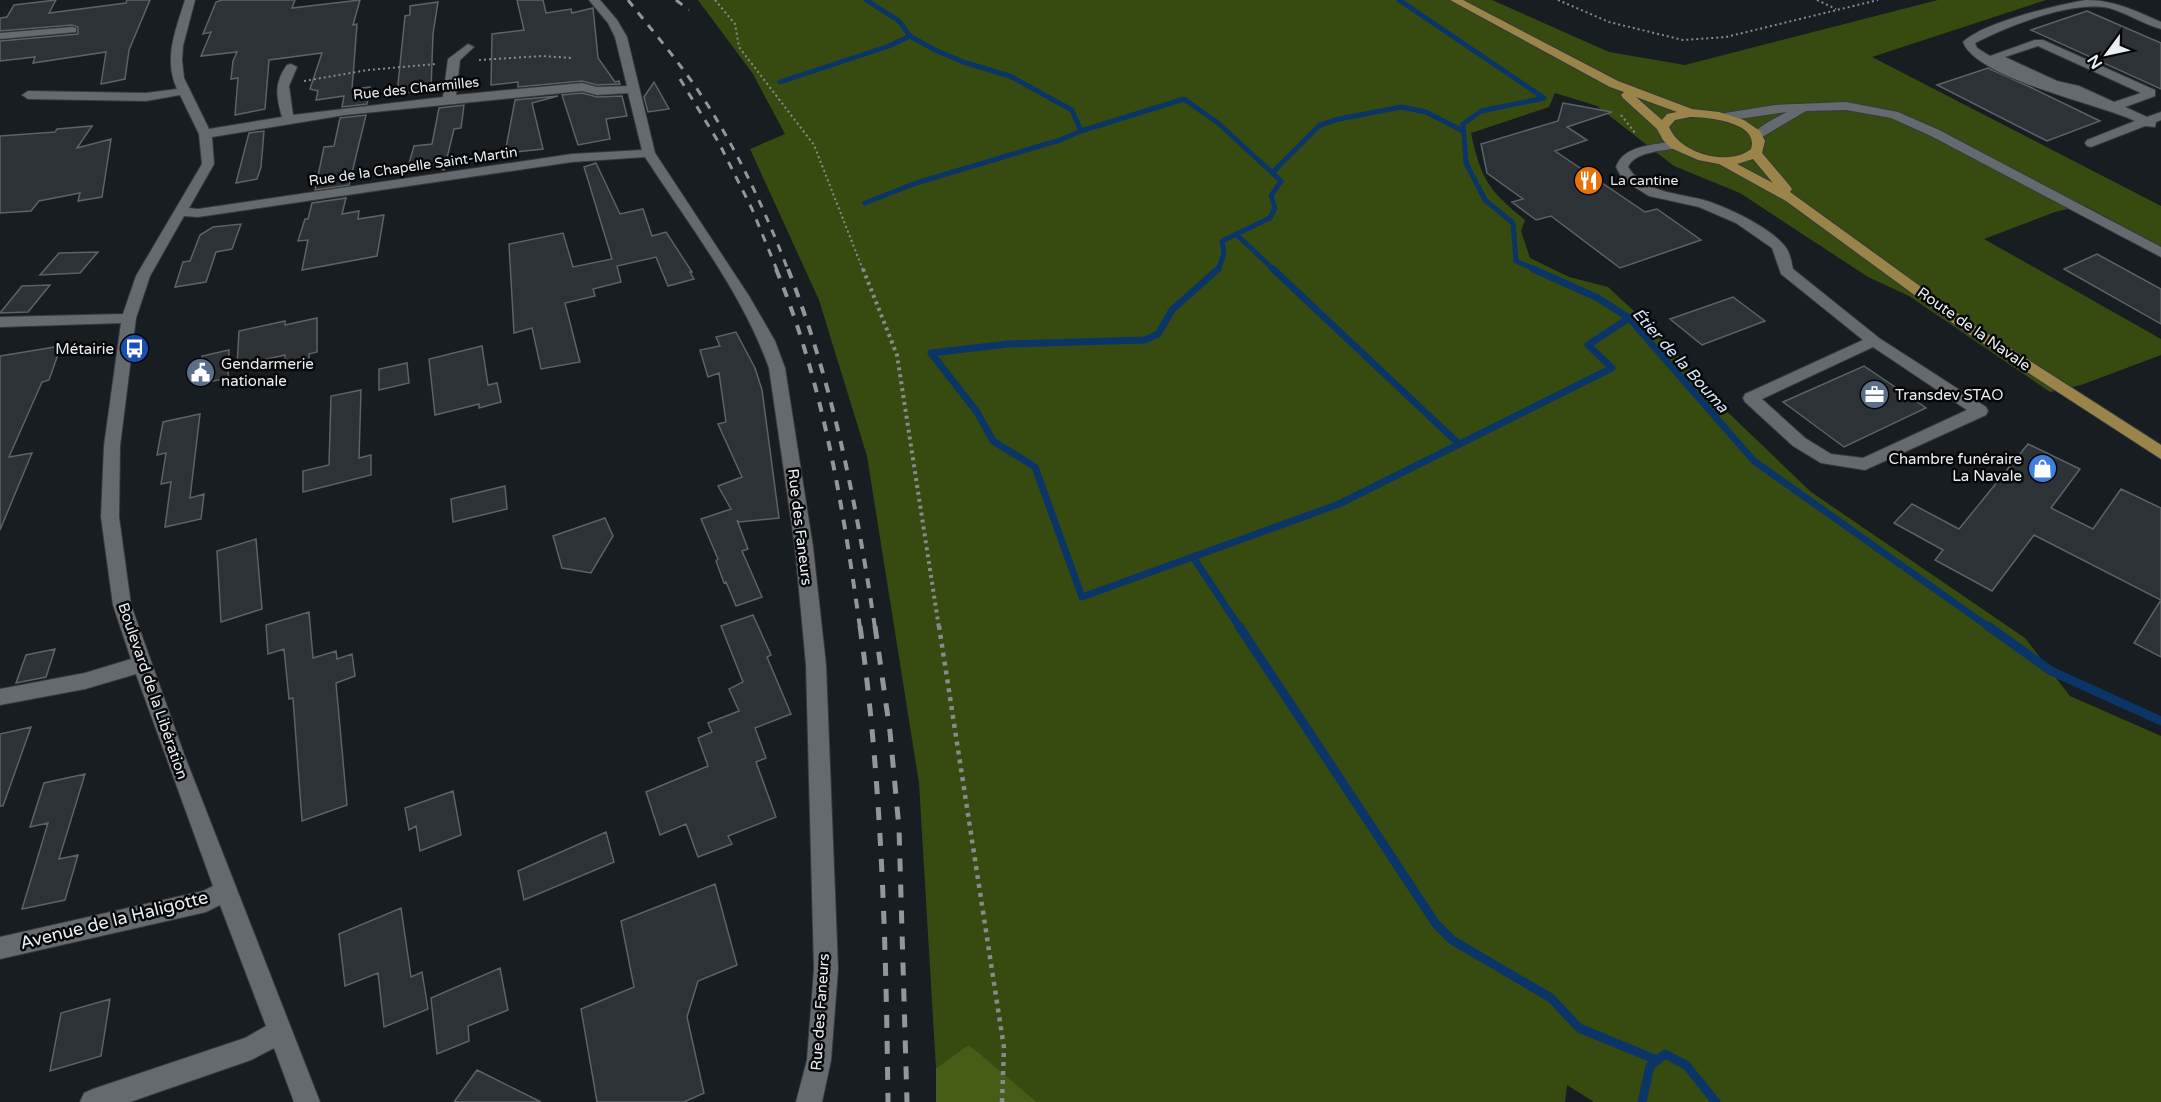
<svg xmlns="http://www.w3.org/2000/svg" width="2161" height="1102" font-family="'Varela Round',sans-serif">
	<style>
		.green { fill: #374b11 }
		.forest { fill: #465d18 }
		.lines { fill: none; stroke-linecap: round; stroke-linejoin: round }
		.stream-far2 { stroke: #0c3567; stroke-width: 5 }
		.stream-far1 { stroke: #0c3567; stroke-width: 7 }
		.stream { stroke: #0c3567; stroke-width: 9 }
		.building { fill: #2d3236; stroke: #5c6266; stroke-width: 1.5 }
		.minor-casing { stroke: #373a3d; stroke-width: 2 }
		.major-casing { stroke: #373a3d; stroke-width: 2 }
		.path-far2 { stroke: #878b8e; stroke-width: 2; stroke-dasharray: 2 3; stroke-linecap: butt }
		.path-far1 { stroke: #878b8e; stroke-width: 4; stroke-dasharray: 3 4; stroke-linecap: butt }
		.path { stroke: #878b8e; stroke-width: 4.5; stroke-dasharray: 4 5; stroke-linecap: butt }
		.minor { fill: #646a6e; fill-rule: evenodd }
		.major { fill: #9b844a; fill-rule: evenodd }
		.rail-far2 { stroke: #93979a; stroke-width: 3; stroke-dasharray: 8 8; stroke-linecap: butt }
		.rail-far1 { stroke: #93979a; stroke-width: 4; stroke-dasharray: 10 10; stroke-linecap: butt }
		.rail { stroke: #93979a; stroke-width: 5; stroke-dasharray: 13 13; stroke-linecap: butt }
		.labels { text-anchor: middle; stroke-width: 5; stroke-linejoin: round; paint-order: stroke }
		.far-street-label { font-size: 14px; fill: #ebeef1; stroke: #060708 }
		.far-poi-label { font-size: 14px; fill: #ebeef1; stroke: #060708; text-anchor: start }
		.street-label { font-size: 15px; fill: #ebeef1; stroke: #060708 }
		.poi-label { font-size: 15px; fill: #ebeef1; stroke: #060708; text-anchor: end }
		.water-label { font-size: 16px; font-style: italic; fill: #d5e4f7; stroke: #060708 }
		.near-street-label { font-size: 18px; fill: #ebeef1; stroke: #060708 }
	</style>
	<rect width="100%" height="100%" fill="#181d21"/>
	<!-- green -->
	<path class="green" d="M 698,0 L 1492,0 L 1609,52 L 1685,65 L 1938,0 L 2046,0 L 1872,57 L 2161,206 L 2161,247 L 2084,205 L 2055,212 L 1984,239 L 2161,339 L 2161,355 L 2081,385 L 2050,392 L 1909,296 L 1868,277 L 1740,193 L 1674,166 L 1597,106 L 1555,93 L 1549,107 L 1471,133 C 1481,179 1488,190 1525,220 L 1521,231 L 1530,258 L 1569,277 L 1608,287 L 1665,340 L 1715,400 L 1811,492 L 2025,638 L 2070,696 L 2161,736 L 2161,1102 L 1594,1102 L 1567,1085 L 1565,1102 L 1037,1102 L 969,1046 L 936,1068 L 919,783 L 867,456 L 819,300 L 750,149 L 785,134 L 753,74 Z"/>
	<!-- forest -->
	<path class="forest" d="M 969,1045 L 1037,1102 L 936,1102 L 936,1068 Z"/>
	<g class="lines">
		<!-- stream-far2 -->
		<path class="stream-far2" d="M 866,0 L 899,21 L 910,36 L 935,50 L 963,62 L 1010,76 L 1072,110 L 1081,131
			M 1399,0 L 1544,98 L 1481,111 L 1463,124 L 1466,163 L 1485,200 L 1513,223 L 1516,261 L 1536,270
			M 780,82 L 889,46 L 910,36
			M 1272,173 L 1320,125 L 1339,119 L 1401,107 L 1426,112 L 1463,131
			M 865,203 L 916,183 L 1060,140 L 1081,131 L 1184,99 L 1218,123 L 1281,181 L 1271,196 L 1275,208 L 1270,218 L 1222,241 L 1224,254 L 1218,270
			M 1236,234 L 1274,270"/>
		<!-- stream-far1 -->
		<path class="stream-far1" d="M 1218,269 L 1172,310 L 1158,334 L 1145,340 L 1008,344 L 931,353 L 977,412 L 993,441 L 1035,467 L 1082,597 L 1339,504 L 1612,368 L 1588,345 L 1629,318
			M 1273,269 L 1459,444
			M 1533,269 L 1598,298 L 1629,318 L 1754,461 L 1990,628
			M 1193,557 L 1240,628"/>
		<!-- stream -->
		<path class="stream" d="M 1239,626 L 1436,924 L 1452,940 L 1551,998 L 1579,1028 L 1657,1060
			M 1988,626 L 2051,671 L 2161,721
			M 1642,1102 L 1650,1066 L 1665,1054 L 1686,1065 L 1716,1102"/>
	</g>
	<!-- building -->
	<path class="building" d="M 56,0 L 49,13 L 126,3 L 127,0 L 150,0 L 129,50 L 125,79 L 101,84 L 106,52 L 33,63 L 35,57 L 0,61 L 0,41 L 78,34 L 78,27 L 72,25 L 0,31 L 0,18 L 7,17 L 14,5 Z
		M 222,0 L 295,0 L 292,8 L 360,0 L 353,25 L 357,24 L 352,89 L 370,87 L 367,104 L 342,107 L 344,96 L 316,100 L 318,91 L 310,89 L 322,53 L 269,60 L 265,109 L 235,115 L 238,78 L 231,79 L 233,61 L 237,52 L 201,56 L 211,32 L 203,34 L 216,2 Z
		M 517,0 L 543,0 L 546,13 L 571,9 L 572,13 L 593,8 L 598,58 L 615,82 L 619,81 L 620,84 L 597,85 L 582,81 L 518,87 L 518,82 L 491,85 L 492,34 L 524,30 Z
		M 438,2 L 433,34 L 431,90 L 397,94 L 405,16 L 410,15 L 410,6 Z
		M 2087,11 L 2161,43 L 2161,89 L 2031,30 Z
		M 1988,68 L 2030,87 L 2100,121 L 2047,141 L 1937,85 Z
		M 654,82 L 669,109 L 648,112 L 644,97 Z
		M 582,93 L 597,97 L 622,96 L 627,116 L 606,119 L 610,139 L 578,145 L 562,95 Z
		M 558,96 L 532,103 L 543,149 L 505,153 L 515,100 Z
		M 1563,103 L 1612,112 L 1567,127 L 1587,140 L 1555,151 L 1645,212 L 1657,209 L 1701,240 L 1620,268 L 1551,216 L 1536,220 L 1512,202 L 1523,199 L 1487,173 L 1481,144 L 1558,121 Z
		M 464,105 L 461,128 L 454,129 L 444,170 L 428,165 L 408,167 L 414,146 L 432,144 L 439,108 Z
		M 366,115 L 349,185 L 315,190 L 324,147 L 334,146 L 340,118 Z
		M 92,126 L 77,148 L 111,139 L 102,197 L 78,201 L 80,193 L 39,201 L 31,211 L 0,213 L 0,136 L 55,132 L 57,129 Z
		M 264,131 L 261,167 L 257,179 L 236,183 L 249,133 Z
		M 596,163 L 620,214 L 643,209 L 652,236 L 666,232 L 692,272 L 690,272 L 694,279 L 668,286 L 656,257 L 617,266 L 621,282 L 593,289 L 595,296 L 565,303 L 580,362 L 541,369 L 532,328 L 514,333 L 509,244 L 563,233 L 573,267 L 612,259 L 584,167 Z
		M 346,198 L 342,214 L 359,211 L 358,219 L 384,215 L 377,256 L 302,270 L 308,240 L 298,241 L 305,219 L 308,219 L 312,203 Z
		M 241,224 L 232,249 L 216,252 L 206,282 L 175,287 L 183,262 L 190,261 L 200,235 L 213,227 Z
		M 98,252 L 80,273 L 40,275 L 59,253 Z
		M 2097,254 L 2161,289 L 2161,324 L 2064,269 Z
		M 50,285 L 28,312 L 0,313 L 22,286 Z
		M 1733,297 L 1765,321 L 1702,345 L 1670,319 Z
		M 317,318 L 317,352 L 309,354 L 309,360 L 285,366 L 285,355 L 237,366 L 239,331 L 285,321 L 285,325 Z
		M 736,332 L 755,368 L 762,390 L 779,518 L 739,522 L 737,520 L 748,549 L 742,551 L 762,597 L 736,606 L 726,582 L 724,583 L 716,561 L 718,559 L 701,519 L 731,509 L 718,486 L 742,477 L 718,424 L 726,422 L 719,373 L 708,377 L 700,350 L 720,346 L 716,337 Z
		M 61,346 L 49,380 L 42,382 L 9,457 L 32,453 L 0,530 L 0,356 Z
		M 482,346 L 488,385 L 497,383 L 501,402 L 479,408 L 479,404 L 435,415 L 429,359 Z
		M 229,350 L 228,378 L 199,384 L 202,356 Z
		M 407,363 L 409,383 L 379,390 L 379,369 Z
		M 1864,366 L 1926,408 L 1844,447 L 1783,402 Z
		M 361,390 L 359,458 L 371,455 L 371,475 L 303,492 L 303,471 L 329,465 L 331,396 Z
		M 200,414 L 190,498 L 204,494 L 201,519 L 165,527 L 171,482 L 161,484 L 166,453 L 157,455 L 163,422 Z
		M 2028,444 L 2080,469 L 2051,508 L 2093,529 L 2121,489 L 2161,508 L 2161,657 L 2134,643 L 2161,600 L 2034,535 L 1992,591 L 1935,560 L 1943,550 L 1894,523 L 1912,504 L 1959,529 Z
		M 505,486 L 507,509 L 453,522 L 451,499 Z
		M 605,518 L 613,536 L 591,573 L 562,568 L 553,536 Z
		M 256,539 L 262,609 L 221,622 L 217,551 Z
		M 309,612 L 313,658 L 336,651 L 337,659 L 352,654 L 355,676 L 336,683 L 347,805 L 302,821 L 293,698 L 289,699 L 284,649 L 268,654 L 266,625 Z
		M 753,615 L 771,655 L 767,657 L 791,714 L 755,728 L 766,758 L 756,762 L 776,817 L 728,836 L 732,844 L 698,857 L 686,824 L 660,835 L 646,792 L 708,766 L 698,738 L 712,732 L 708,723 L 739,711 L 729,689 L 743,682 L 721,626 Z
		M 55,649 L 46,677 L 16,683 L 26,655 Z
		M 31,727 L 3,806 L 0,806 L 0,734 Z
		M 85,774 L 59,859 L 78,855 L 65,900 L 22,909 L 48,823 L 30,827 L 44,783 Z
		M 453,791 L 461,835 L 420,851 L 416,826 L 409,830 L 405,808 Z
		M 606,832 L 614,862 L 524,900 L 518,871 Z
		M 715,884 L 737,965 L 698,981 L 687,1017 L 704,1093 L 684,1102 L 597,1102 L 581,1009 L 634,987 L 621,921 Z
		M 401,908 L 411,977 L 422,972 L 428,1009 L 384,1027 L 378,973 L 345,986 L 339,934 Z
		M 500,968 L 508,1010 L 468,1026 L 469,1041 L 437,1054 L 431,998 Z
		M 110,999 L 101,1056 L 50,1071 L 61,1013 Z
		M 477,1070 L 541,1102 L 454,1102 Z"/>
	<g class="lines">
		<defs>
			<path id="minor" d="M 185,0 L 195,0 L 183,46 L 182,60 L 184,78 L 209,129 L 282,117 C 276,96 274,83 287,65 L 291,64 L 297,67 L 289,86 L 293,115 L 443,97 L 448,59 L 468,44 L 474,47 L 460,60 L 456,95 L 582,83 L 597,87 L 627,86 L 615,37 L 608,23 L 589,0 L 600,0 L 617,20 L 627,37 L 655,153 L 749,296 L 775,341 L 785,368 L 813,547 L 826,665 L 838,969 L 831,1060 L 822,1102 L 796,1102 L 807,1060 L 814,969 L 806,665 L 795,547 L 769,368 C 742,292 689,225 645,157 L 572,162 L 198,217 L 184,216 L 150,276 L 136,318 L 120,446 L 119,517 L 131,605 L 184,754 L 320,1102 L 294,1102 L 274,1048 L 251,1060 L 130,1102 L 80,1102 L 84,1093 L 93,1089 L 245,1038 L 266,1026 L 220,905 L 206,912 L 0,959 L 0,937 L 203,891 L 213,886 L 136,674 L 85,689 L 0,705 L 0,689 L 85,673 L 131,659 L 113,605 L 101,517 L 104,446 L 121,323 L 0,327 L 0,317 L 123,314 L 136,276 L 202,164 L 199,134 L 180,95 L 146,101 L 28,99 L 22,95 L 28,91 L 146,93 L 177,89 C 163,59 176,29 185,0 ZM 582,91 L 597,95 L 628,93 L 642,150 L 572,154 L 198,209 L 189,208 L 214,164 L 212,137 L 345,115 Z
				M 2086,0 C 2114,0 2136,11 2161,22 L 2161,29 C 2143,24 2127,13 2109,8 C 2072,0 2008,26 1975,43 L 1977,48 L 1990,56 L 2035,40 L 2043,40 L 2155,90 L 2155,96 L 2125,107 L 2147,117 L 2161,112 L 2161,120 L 2156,122 L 2155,127 L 2145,126 L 2091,147 L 2087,146 L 2085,143 L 2087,140 L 2135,121 C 2099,104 1977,79 1963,42 C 1984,22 2057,5 2086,0 ZM 2038,46 L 2141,93 L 2114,102 L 2079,86 L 2057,81 L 2005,57 Z
				M 72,27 L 76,28 L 76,32 L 0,39 L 0,33 Z
				M 1846,102 L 1898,112 L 1939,130 L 2161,247 L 2161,257 L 1931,136 L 1891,118 L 1846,110 L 1806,111 L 1757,140 L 1753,139 L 1751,136 C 1761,124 1774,119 1787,112 L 1725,121 L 1719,117 L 1725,113 L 1775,105 Z
				M 1674,141 L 1678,142 L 1680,145 L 1678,148 C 1664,151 1635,151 1628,167 C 1645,194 1680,193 1707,201 C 1729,208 1768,227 1783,244 C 1790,251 1791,260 1793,269 L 1879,338 L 1986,407 L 1988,411 L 1986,415 L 1865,470 L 1821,463 L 1793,446 L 1745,402 L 1743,398 L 1745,394 L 1863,340 L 1781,274 L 1772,248 L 1736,223 L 1699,207 L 1649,196 L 1623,180 L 1616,167 C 1623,145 1655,145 1674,141 ZM 1873,347 L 1967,410 L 1863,458 L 1831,454 L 1805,438 L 1762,399 Z"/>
			<path id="major" d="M 1450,0 L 1463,0 L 1618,81 L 1692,109 L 1719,112 L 1744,120 L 1760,131 L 1765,141 L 1762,153 L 1790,186 L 1792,189 L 1790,192 L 1971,323 L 2161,445 L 2161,459 L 1961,329 L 1786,201 L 1719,164 L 1698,160 L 1671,148 L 1663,140 L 1657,129 L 1623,98 L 1621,95 L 1624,92 L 1610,87 ZM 1636,97 L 1677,112 L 1667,114 L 1662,120 ZM 1690,117 C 1707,117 1760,122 1751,149 C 1729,167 1680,154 1669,127 L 1675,120 ZM 1753,159 L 1773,183 L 1737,164 Z"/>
		</defs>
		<!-- minor casing -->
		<use href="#minor" class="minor-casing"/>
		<!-- major casing -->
		<use href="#major" class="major-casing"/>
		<!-- path-far2 -->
		<path class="path-far2" d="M 715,0 L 735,24 L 739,47 L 814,145 L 863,270
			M 1558,0 L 1609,22 L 1683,40 L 1726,37 L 1878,0
			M 1817,0 L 1836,9
			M 479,60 L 542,56 L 572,58
			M 304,81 L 368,70 L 436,64
			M 1621,115 L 1636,134"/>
		<!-- path-far1 -->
		<path class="path-far1" d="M 863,269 L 897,355 L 939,628"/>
		<!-- path -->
		<path class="path" d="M 939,626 L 1004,1048 L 1002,1102"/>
		<!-- minor -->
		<use href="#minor" class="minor"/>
		<!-- major -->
		<use href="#major" class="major"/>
		<!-- rail-far2 -->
		<path class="rail-far2" d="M 628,0 C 646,23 665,45 682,68 C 728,129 761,200 788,270
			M 676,0 L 689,10
			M 680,79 L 719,143 L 752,209 L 777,270"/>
		<!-- rail-far1 -->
		<path class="rail-far1" d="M 776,269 C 823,382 843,507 860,628
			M 788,269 C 833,384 857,506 875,628"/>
		<!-- rail -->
		<path class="rail" d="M 860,626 C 882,784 886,943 888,1102
			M 875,626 L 890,732 L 899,828 L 907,1102"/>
	</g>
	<!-- icons -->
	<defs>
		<symbol id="restaurant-disc" viewBox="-11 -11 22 22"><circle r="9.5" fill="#e8710a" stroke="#060708"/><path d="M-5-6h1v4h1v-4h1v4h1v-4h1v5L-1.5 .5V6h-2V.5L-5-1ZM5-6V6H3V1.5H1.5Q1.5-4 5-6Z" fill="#fff"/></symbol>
		<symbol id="bus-disc" viewBox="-11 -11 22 22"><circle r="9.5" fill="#1a4fb4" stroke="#060708"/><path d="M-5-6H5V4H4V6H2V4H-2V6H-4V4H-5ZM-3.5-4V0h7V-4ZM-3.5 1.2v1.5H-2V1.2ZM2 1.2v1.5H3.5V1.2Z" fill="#fff"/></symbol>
		<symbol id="civic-disc" viewBox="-11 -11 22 22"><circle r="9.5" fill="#5c6f8a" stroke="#060708"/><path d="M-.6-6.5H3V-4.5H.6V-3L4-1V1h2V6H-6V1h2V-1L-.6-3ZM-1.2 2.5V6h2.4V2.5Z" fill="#fff"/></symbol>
		<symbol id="office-disc" viewBox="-11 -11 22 22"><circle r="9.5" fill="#5c6f8a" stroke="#060708"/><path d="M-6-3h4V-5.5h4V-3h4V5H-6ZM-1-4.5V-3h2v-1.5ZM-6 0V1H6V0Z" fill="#fff"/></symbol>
		<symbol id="shop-disc" viewBox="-11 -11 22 22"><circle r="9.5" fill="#3f7fe0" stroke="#060708"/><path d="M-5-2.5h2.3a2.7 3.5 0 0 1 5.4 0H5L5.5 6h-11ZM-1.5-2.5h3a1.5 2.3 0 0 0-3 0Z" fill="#fff"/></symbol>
	</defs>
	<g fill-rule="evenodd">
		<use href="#restaurant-disc" x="1572" y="164" width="33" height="33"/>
		<use href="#bus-disc" x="118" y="332" width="33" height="33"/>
		<use href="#civic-disc" x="184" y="356" width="33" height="33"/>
		<use href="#office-disc" x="1858" y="378" width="33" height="33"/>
		<use href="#shop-disc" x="2026" y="452" width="33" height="33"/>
	</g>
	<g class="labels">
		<!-- far-street labels -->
		<g class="far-street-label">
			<text transform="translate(416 88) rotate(-6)" y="5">Rue des Charmilles</text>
			<text transform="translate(413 166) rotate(-8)" y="5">Rue de la Chapelle Saint-Martin</text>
		</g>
		<!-- far-poi labels -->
		<g class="far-poi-label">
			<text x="1610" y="185">La cantine</text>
		</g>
		<!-- street labels -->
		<g class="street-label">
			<text transform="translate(1974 329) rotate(35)" y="5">Route de la Navale</text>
			<text transform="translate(800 527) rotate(83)" y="5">Rue des Faneurs</text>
			<text transform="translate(153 691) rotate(71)" y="5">Boulevard de la Libération</text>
			<text transform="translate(820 1012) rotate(-86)" y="5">Rue des Faneurs</text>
		</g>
		<!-- poi labels -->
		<g class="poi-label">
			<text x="114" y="354">Métairie</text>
			<text x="221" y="369" text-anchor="start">Gendarmerie<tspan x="221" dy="17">nationale</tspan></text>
			<text x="1895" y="400" text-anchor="start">Transdev STAO</text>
			<text x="2022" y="464">Chambre funéraire<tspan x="2022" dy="17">La Navale</tspan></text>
		</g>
		<!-- water labels -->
		<g class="water-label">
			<text transform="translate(1681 360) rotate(48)" y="6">Étier de la Bouma</text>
		</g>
		<!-- near-street labels -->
		<g class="near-street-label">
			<text transform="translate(114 920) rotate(-14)" y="6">Avenue de la Haligotte</text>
		</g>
	</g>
	<!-- north arrow -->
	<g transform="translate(2107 54) rotate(237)" stroke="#060708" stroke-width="4.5" paint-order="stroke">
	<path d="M0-4.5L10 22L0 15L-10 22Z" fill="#ebeef1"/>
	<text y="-9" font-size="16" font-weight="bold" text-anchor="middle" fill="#ebeef1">N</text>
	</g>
</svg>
